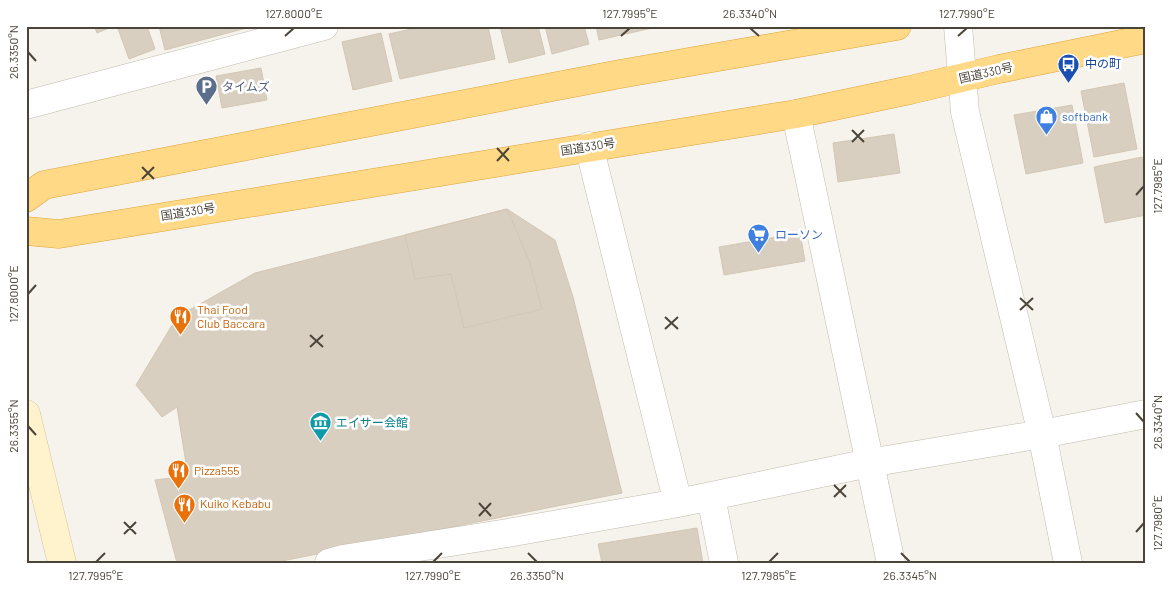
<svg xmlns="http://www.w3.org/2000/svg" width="1172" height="589" font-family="Barlow,'Noto Sans JP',sans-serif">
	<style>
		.building { fill: #d8cfc1; stroke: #d3c7b4 }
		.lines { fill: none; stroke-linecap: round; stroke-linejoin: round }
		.minor-casing { stroke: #c2bbae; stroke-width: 29 }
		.secondary-casing { stroke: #d6c79b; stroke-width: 29 }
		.trunk-casing { stroke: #e0a43c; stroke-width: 29 }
		.minor { stroke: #fff; stroke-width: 28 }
		.secondary { stroke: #fff3cd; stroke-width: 28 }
		.trunk { stroke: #ffd985; stroke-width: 28 }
		.ticks { fill: none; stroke: #4b4439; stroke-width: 2 }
		.labels { text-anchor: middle; stroke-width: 5; stroke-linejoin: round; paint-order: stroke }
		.transit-label { font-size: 12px; fill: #164399; stroke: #fff; text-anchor: start }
		.street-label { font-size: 12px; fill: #4b4439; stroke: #fff }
		.service-label { font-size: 12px; fill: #4e5e75; stroke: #fff; text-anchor: start }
		.shop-label { font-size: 12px; fill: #366cbe; stroke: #fff; text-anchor: start }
		.food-label { font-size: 12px; fill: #c56008; stroke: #fff; text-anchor: start }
		.culture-label { font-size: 12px; fill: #0d838f; stroke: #fff; text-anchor: start }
		.neatline { fill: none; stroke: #4b4439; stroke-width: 2 }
		.ticks-label { font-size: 12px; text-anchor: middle; fill: #4b4439 }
	</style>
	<rect width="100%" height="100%" fill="#f6f3ec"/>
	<!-- building -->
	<path class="building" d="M 94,26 L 114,26 L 97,33 Z
		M 117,26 L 147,26 L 155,49 L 129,59 Z
		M 159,26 L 250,26 L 250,27 L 165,50 Z
		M 425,26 L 488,26 L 495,59 L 400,79 L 389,34 Z
		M 500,26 L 538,26 L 545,54 L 509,63 Z
		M 545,26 L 584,26 L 589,44 L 552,54 Z
		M 596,26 L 652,26 L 652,28 L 599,40 Z
		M 381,33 L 392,81 L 353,90 L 342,42 Z
		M 261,68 L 267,100 L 222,108 L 216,76 Z
		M 1124,83 L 1137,149 L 1094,157 L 1081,91 Z
		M 1072,105 L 1083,163 L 1026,174 L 1014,115 Z
		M 894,134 L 900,173 L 838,182 L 833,143 Z
		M 1142,157 L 1146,174 L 1146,215 L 1105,223 L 1094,167 Z
		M 507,209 L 555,240 L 573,297 L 622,493 L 272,563 L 177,563 L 155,480 L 188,476 L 177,407 L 162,417 L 136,385 L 177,317 L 255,273 Z
		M 507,209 L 529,260 L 542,309 L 464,328 L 451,274 L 415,279 L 405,235 Z
		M 800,233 L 805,261 L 724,275 L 719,247 Z
		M 697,528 L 703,563 L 602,563 L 598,544 Z"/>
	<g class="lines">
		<defs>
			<path id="minor" d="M 958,26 L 965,112 L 1042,434 L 1068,563
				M 26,105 L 324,26
				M 796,114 L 891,563
				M 589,146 L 678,503
				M 711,497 L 724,563
				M 329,563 L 343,559 L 508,533 L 678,503 L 869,463 L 1042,434 L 1146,414"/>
			<path id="secondary" d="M 26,414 L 62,563"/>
			<path id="trunk" d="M 26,198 L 44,185 L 620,74 L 897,26
				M 26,231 L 59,234 L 796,114 L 910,90 L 999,69 L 1146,39"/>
		</defs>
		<!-- minor casing -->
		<use href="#minor" class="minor-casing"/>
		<!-- secondary casing -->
		<use href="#secondary" class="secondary-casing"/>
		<!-- trunk casing -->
		<use href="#trunk" class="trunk-casing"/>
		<!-- minor -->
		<use href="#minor" class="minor"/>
		<!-- secondary -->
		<use href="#secondary" class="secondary"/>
		<!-- trunk -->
		<use href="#trunk" class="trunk"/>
	</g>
	<!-- ticks -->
	<path class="ticks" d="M 750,28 L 759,36M 285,36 L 294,28M 621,36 L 630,28M 958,36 L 967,28M 28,52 L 36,61M 852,130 L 864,142M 852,142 L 864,130M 497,148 L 509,161M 497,161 L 509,148M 142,167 L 154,179M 142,179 L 154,167M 1136,195 L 1144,186M 28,294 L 36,285M 1020,298 L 1033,310M 1020,310 L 1033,298M 665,317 L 678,329M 665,329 L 678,317M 310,335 L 323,347M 310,347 L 323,335M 1136,413 L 1144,422M 28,426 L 36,435M 834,485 L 846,497M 834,497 L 846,485M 479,503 L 491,516M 479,516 L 491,503M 124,522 L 136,534M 1136,532 L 1144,523M 124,534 L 136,522M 528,553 L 537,562M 901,553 L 910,562M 96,562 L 105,553M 433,562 L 442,553M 769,562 L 778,553"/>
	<!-- icons -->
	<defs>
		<symbol id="bus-pin" viewBox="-11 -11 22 30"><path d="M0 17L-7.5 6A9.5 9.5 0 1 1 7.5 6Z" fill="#1a4fb4" stroke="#fff"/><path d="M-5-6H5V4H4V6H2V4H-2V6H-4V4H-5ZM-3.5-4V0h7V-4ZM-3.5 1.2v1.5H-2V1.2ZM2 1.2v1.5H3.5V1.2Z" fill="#fff"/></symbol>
		<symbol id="parking-pin" viewBox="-11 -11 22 30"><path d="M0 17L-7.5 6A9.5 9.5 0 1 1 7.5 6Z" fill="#5c6f8a" stroke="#fff"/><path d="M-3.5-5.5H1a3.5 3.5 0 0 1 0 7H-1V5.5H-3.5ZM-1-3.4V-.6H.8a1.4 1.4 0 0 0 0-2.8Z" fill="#fff"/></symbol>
		<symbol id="shop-pin" viewBox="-11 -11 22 30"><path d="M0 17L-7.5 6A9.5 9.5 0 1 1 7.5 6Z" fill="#3f7fe0" stroke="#fff"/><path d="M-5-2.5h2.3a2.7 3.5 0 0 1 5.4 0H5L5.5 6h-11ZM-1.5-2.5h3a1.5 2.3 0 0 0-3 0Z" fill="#fff"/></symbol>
		<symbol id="supermarket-pin" viewBox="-11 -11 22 30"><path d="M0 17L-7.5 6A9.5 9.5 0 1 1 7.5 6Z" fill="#3f7fe0" stroke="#fff"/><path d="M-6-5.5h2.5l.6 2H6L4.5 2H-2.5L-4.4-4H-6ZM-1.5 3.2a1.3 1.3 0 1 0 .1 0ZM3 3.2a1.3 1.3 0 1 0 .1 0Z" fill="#fff"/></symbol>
		<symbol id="restaurant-pin" viewBox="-11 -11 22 30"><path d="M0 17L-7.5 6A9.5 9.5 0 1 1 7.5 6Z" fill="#e8710a" stroke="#fff"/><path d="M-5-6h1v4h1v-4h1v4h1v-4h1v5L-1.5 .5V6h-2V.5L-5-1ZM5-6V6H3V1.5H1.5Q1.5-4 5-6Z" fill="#fff"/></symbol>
		<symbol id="museum-pin" viewBox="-11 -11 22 30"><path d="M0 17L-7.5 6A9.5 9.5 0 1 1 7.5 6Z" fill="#0f9aa8" stroke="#fff"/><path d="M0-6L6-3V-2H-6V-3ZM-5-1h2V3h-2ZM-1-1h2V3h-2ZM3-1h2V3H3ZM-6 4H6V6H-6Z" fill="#fff"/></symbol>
	</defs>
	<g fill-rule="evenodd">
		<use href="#bus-pin" x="1056" y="52" width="25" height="34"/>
		<use href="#parking-pin" x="194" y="74" width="25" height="34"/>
		<use href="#shop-pin" x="1034" y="104" width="25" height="34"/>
		<use href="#supermarket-pin" x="746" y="222" width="25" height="34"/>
		<use href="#restaurant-pin" x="168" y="304" width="25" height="34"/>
		<use href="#museum-pin" x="308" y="410" width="25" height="34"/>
		<use href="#restaurant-pin" x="166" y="458" width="25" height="34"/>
		<use href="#restaurant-pin" x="172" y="492" width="25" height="34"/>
	</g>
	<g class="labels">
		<!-- transit labels -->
		<g class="transit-label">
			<text x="1085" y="68">中の町</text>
		</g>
		<!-- street labels -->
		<g class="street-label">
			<text transform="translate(986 73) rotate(-13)" y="4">国道330号</text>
			<text transform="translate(588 147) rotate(-9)" y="4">国道330号</text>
			<text transform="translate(188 212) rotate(-9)" y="4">国道330号</text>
		</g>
		<!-- service labels -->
		<g class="service-label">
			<text x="222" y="91">タイムズ</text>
		</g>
		<!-- shop labels -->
		<g class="shop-label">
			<text x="1062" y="121">softbank</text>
			<text x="775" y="239">ローソン</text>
		</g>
		<!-- food labels -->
		<g class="food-label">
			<text x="197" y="314">Thai Food<tspan x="197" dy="14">Club Baccara</tspan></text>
			<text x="194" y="475">Pizza555</text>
			<text x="200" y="508">Kuiko Kebabu</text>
		</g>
		<!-- culture labels -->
		<g class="culture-label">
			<text x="336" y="427">エイサー会館</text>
		</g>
	</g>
	<!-- border -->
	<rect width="1172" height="589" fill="none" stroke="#ffffff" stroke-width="55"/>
	<rect x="28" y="28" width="1116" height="534" class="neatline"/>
	<g class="ticks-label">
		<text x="294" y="18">127.8000°E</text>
		<text x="630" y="18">127.7995°E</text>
		<text x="750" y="18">26.3340°N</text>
		<text x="967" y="18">127.7990°E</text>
		<text transform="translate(14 52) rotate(-90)" y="4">26.3350°N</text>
		<text transform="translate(1158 186) rotate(-90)" y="4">127.7985°E</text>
		<text transform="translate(14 294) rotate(-90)" y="4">127.8000°E</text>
		<text transform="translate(1158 422) rotate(-90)" y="4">26.3340°N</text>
		<text transform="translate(14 426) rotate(-90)" y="4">26.3355°N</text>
		<text transform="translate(1158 523) rotate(-90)" y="4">127.7980°E</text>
		<text x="96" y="580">127.7995°E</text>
		<text x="433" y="580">127.7990°E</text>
		<text x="537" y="580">26.3350°N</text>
		<text x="769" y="580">127.7985°E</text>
		<text x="910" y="580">26.3345°N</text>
	</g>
</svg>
